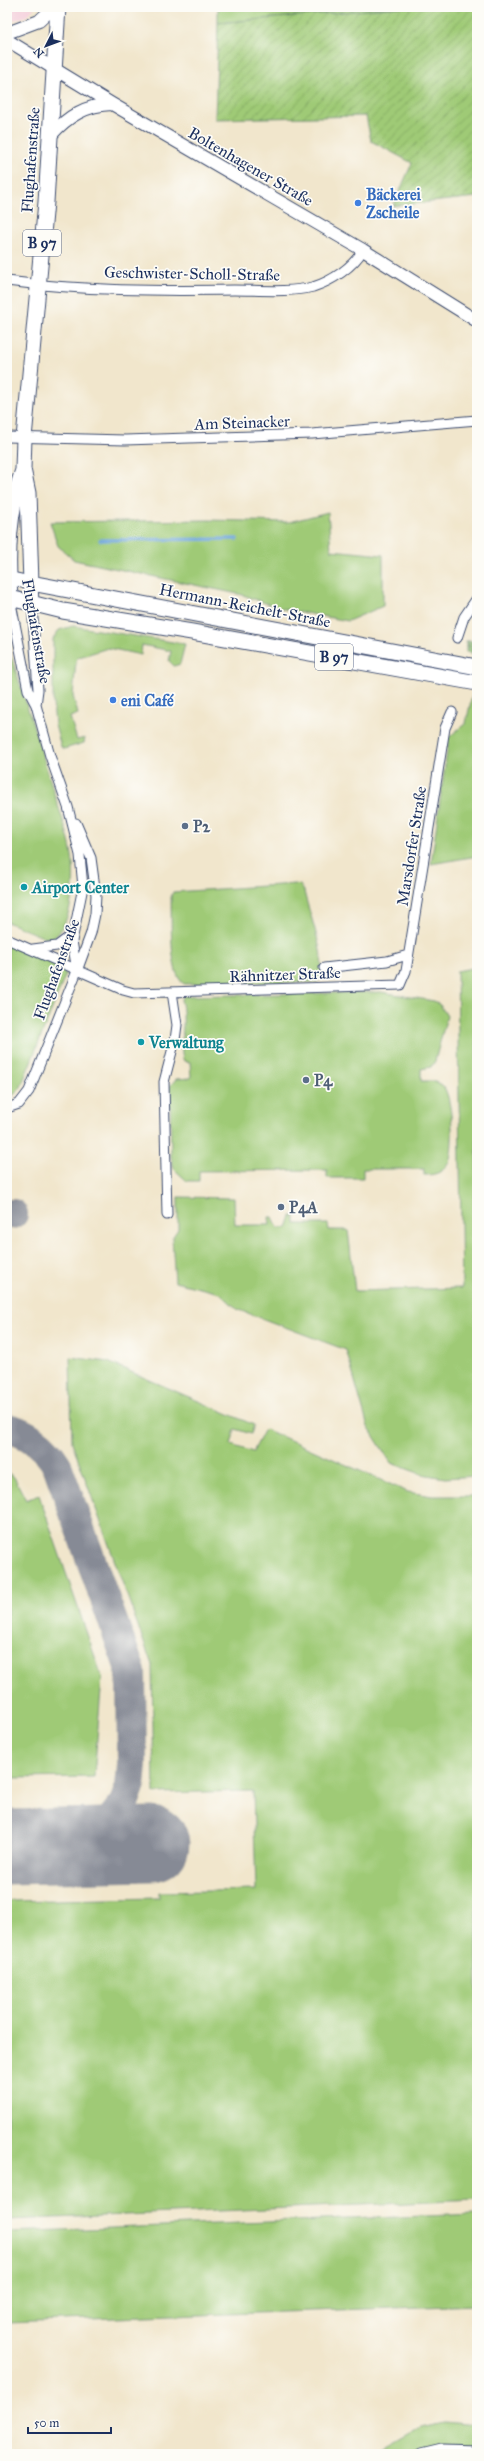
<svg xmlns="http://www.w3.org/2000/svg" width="484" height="2461" font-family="'IM FELL Great Primer',serif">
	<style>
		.built { fill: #f4cfdc }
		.grass { fill: #9fca76; stroke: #5d7c6a }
		.forest { fill: url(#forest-firs); stroke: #4d6e62 }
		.garden { fill: url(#garden-furrows); stroke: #5d7c6a }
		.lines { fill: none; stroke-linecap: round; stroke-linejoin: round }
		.stream { stroke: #73a9e1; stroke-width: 3.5 }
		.taxiway { stroke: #868a95; stroke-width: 30 }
		.runway { stroke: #868a95; stroke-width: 75 }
		.minor-casing { stroke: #3b4a6e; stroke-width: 11 }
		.tertiary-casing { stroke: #3b4a6e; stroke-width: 14 }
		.secondary-casing { stroke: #3b4a6e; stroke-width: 15 }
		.primary-casing { stroke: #3b4a6e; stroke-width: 17 }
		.minor { stroke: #fff; stroke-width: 9 }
		.tertiary { stroke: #fff; stroke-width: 12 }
		.secondary { stroke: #fff; stroke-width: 13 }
		.primary { stroke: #fff; stroke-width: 15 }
		.shop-dot { fill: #3f7fe0; stroke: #fdfcf7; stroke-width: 1.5 }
		.service-dot { fill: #5c6f8a; stroke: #fdfcf7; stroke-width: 1.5 }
		.culture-dot { fill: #0f9aa8; stroke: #fdfcf7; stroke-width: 1.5 }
		.labels { text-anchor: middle; stroke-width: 3.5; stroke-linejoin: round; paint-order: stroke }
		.shield { fill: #fdfcf7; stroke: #5f6c8c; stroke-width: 1 }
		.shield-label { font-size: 15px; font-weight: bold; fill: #1b2f5e }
		.street-label { font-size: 16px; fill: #1b2f5e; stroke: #fdfcf7 }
		.shop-label { font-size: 16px; font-weight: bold; fill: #366cbe; stroke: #fdfcf7; text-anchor: start }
		.service-label { font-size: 16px; font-weight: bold; fill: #4e5e75; stroke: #fdfcf7; text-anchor: start }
		.culture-label { font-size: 16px; font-weight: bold; fill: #0d838f; stroke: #fdfcf7; text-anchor: start }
	</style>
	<defs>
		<pattern id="forest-firs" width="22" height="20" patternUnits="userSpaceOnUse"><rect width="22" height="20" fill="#7fae67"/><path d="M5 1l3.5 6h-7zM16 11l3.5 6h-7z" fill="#678e58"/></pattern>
		<pattern id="garden-furrows" width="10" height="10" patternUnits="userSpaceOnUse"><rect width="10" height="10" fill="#9fca76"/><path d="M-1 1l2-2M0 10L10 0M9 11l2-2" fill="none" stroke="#81a464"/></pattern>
	</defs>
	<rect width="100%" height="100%" fill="#fdfcf7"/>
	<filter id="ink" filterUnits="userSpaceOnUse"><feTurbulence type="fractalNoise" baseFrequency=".025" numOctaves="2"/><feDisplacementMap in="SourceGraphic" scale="8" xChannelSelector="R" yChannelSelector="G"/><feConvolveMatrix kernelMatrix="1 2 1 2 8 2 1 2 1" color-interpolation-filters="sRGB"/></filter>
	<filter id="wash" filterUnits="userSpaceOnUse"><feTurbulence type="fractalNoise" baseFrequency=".012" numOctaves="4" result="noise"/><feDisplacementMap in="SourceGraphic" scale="16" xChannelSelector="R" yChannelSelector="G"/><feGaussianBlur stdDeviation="0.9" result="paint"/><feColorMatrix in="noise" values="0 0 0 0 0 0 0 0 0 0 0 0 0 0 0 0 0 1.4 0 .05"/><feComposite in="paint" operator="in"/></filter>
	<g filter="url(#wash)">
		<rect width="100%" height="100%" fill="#f1e6cc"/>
		<!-- built -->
		<path class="built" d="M 7,7 L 35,7 L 27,16 L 15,20 L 7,19 Z"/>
		<!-- grass -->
		<path class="grass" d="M 218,7 L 400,7 L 218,23 Z
			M 328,512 L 331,550 L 383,555 L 383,606 L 348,621 L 279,608 L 243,595 L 74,560 L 58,546 L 50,522 L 208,520 L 289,522 Z
			M 73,626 L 185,644 L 180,664 L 174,666 L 169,661 L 171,651 L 142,645 L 141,655 L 108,648 L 79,657 L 76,660 L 73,696 L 78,714 L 70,717 L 77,740 L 85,738 L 84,743 L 64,749 L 61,747 L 55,725 L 53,703 L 53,639 L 59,630 Z
			M 7,652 L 12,659 C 26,703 41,748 54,793 C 61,816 71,839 73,864 C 75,885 71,924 54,938 L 45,938 L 7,922 Z
			M 472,696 L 477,697 L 477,856 L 431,864 L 449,737 L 466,723 Z
			M 295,884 L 300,885 L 304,891 C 307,909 332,968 317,982 L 184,984 C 168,974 172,916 171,897 L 173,892 Z
			M 7,942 L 62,967 L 66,974 L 20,1089 L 7,1101 Z
			M 477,967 L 477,1476 L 445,1478 L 421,1474 L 391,1463 L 368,1427 L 346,1350 L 237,1309 L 220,1293 L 175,1282 L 172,1238 L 178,1229 L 178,1197 L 234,1198 L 235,1225 L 270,1225 L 269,1217 L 273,1217 L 278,1228 L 287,1228 L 291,1216 L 295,1216 L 295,1224 L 328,1224 L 329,1230 L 348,1230 L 355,1291 L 462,1288 L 457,971 Z
			M 381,992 L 434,1001 L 440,1005 L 447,1016 L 435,1061 L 431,1067 L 421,1069 L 421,1081 L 435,1081 L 442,1085 C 453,1094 455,1152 448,1164 C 442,1173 435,1175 424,1175 L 424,1169 L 363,1169 L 363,1178 L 327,1178 L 327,1170 L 199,1171 L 199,1181 L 187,1181 L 174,1169 L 171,1157 L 170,1086 L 176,1079 L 191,1078 L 190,1062 L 184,1061 C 178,1051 187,1018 181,1000 L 184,996 Z
			M 70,1357 L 108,1362 L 254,1425 L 251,1434 L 235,1429 L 231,1445 L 253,1452 L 265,1429 L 408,1492 L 432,1496 L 477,1496 L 477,2200 L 7,2220 L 7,1901 L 159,1898 L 159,1892 L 256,1890 L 253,1791 L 154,1793 L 152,1665 L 72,1442 Z
			M 7,1472 L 14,1477 L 26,1500 L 39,1495 L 102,1677 L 94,1777 L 7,1778 Z
			M 477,2214 L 477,2305 L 7,2322 L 7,2232 Z
			M 446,2422 L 477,2425 L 477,2454 L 374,2454 L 421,2427 Z"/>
		<!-- forest -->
		<path class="forest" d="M 466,641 L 477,641 L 477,654 L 466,652 Z"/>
		<!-- garden -->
		<path class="garden" d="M 400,7 L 477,7 L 477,197 L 393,206 L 412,163 L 371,141 L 366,116 L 215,119 L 218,23 Z"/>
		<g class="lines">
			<!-- stream -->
			<path class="stream" d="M 100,540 L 237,539"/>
			<!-- taxiway -->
			<path class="taxiway" d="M 7,1214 L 13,1214
				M 7,1428 C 29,1433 45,1446 57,1465 L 131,1672 L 132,1765 L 130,1787 L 124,1803 L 104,1828 L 78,1842 L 46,1846"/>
			<!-- runway -->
			<path class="runway" d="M 7,1847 L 152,1844"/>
		</g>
	</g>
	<g filter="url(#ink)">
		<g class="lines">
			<defs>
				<path id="minor" d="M 7,281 C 82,291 159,291 234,290 C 259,290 288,293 313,287 C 332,281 353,267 363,250
					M 7,437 L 125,440 L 312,434 L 477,420
					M 10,598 L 28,690 L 36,705 L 50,756 L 68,807 L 80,855 L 83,887 L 72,941 L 77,971
					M 32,604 L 38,690 L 36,705
					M 457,638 L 464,617 L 477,598
					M 7,939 L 123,990 L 134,993 L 400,985 L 406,971 L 445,728 L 452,712
					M 33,949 L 57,946 L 73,934
					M 324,968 L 387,961 L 408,955
					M 7,1108 L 19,1104 L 29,1091 L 77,971 L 91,933 L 95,914 L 96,895 L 91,858 L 76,823
					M 167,1215 L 164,1082 L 175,1040 L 177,1025 L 172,992
					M 421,2454 L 442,2449 L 477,2450"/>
				<path id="tertiary" d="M 7,33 L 39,21 L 54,7
					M 7,40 L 112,104 L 363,250 L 477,321
					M 51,135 C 68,116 86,105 112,104"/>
				<path id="secondary" d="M 7,578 L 31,583 L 32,604"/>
				<path id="primary" d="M 58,7 L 46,202 L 24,438 L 23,469 L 28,493 L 31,583 L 477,667
					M 23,470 C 8,512 7,554 10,598 L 63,611 L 192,632 L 477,683"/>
			</defs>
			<!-- minor casing -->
			<use href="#minor" class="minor-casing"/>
			<!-- tertiary casing -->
			<use href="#tertiary" class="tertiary-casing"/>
			<!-- secondary casing -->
			<use href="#secondary" class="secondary-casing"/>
			<!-- primary casing -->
			<use href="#primary" class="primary-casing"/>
			<!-- minor -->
			<use href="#minor" class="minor"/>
			<!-- tertiary -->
			<use href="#tertiary" class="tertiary"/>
			<!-- secondary -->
			<use href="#secondary" class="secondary"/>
			<!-- primary -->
			<use href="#primary" class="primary"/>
		</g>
	</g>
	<!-- markers -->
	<g class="shop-dot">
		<circle cx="358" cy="203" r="4"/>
		<circle cx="113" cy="700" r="4"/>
	</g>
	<g class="service-dot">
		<circle cx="185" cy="826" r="4"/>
		<circle cx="306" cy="1080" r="4"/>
		<circle cx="281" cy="1207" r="4"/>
	</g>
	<g class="culture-dot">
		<circle cx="24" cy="887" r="4"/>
		<circle cx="141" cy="1042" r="4"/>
	</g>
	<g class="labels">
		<!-- shield labels -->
		<g class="shield">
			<rect x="23" y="230" width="38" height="26" rx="3"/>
			<rect x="315" y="644" width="38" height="26" rx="3"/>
		</g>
		<g class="shield-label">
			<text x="42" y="248">B 97</text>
			<text x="334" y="662">B 97</text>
		</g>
		<!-- street labels -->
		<g class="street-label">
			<text transform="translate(30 160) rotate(-86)" y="6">Flughafenstraße</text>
			<text transform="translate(251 166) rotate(30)" y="6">Boltenhagener Straße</text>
			<text transform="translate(192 273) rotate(1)" y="6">Geschwister-Scholl-Straße</text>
			<text transform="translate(242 422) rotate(-2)" y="6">Am Steinacker</text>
			<text transform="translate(245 605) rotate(11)" y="6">Hermann-Reichelt-Straße</text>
			<text transform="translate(37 631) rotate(80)" y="6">Flughafenstraße</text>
			<text transform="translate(411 846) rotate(-81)" y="6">Marsdorfer Straße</text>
			<text transform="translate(56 969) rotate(-70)" y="6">Flughafenstraße</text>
			<text transform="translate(285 974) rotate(-2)" y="6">Rähnitzer Straße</text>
		</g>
		<!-- shop labels -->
		<g class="shop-label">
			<text x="366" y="200">Bäckerei<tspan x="366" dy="18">Zscheile</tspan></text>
			<text x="121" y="706">eni Café</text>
		</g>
		<!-- service labels -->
		<g class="service-label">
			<text x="193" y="832">P2</text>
			<text x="314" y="1086">P4</text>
			<text x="289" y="1213">P4A</text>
		</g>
		<!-- culture labels -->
		<g class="culture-label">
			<text x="32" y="893">Airport Center</text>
			<text x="149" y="1048">Verwaltung</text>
		</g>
	</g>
	<!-- margin -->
	<rect width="484" height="2461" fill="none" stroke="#fdfcf7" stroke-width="24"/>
	<!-- north arrow -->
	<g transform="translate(46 46) rotate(228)" stroke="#fdfcf7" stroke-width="3" paint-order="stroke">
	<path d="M0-3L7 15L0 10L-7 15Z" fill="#1b2f5e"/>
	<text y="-6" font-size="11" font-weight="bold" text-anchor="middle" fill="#1b2f5e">N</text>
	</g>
	<!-- scale -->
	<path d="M28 2427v6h83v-6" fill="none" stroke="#1b2f5e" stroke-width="2"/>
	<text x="34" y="2427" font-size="12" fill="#1b2f5e" stroke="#fdfcf7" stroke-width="3" paint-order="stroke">50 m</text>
</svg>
